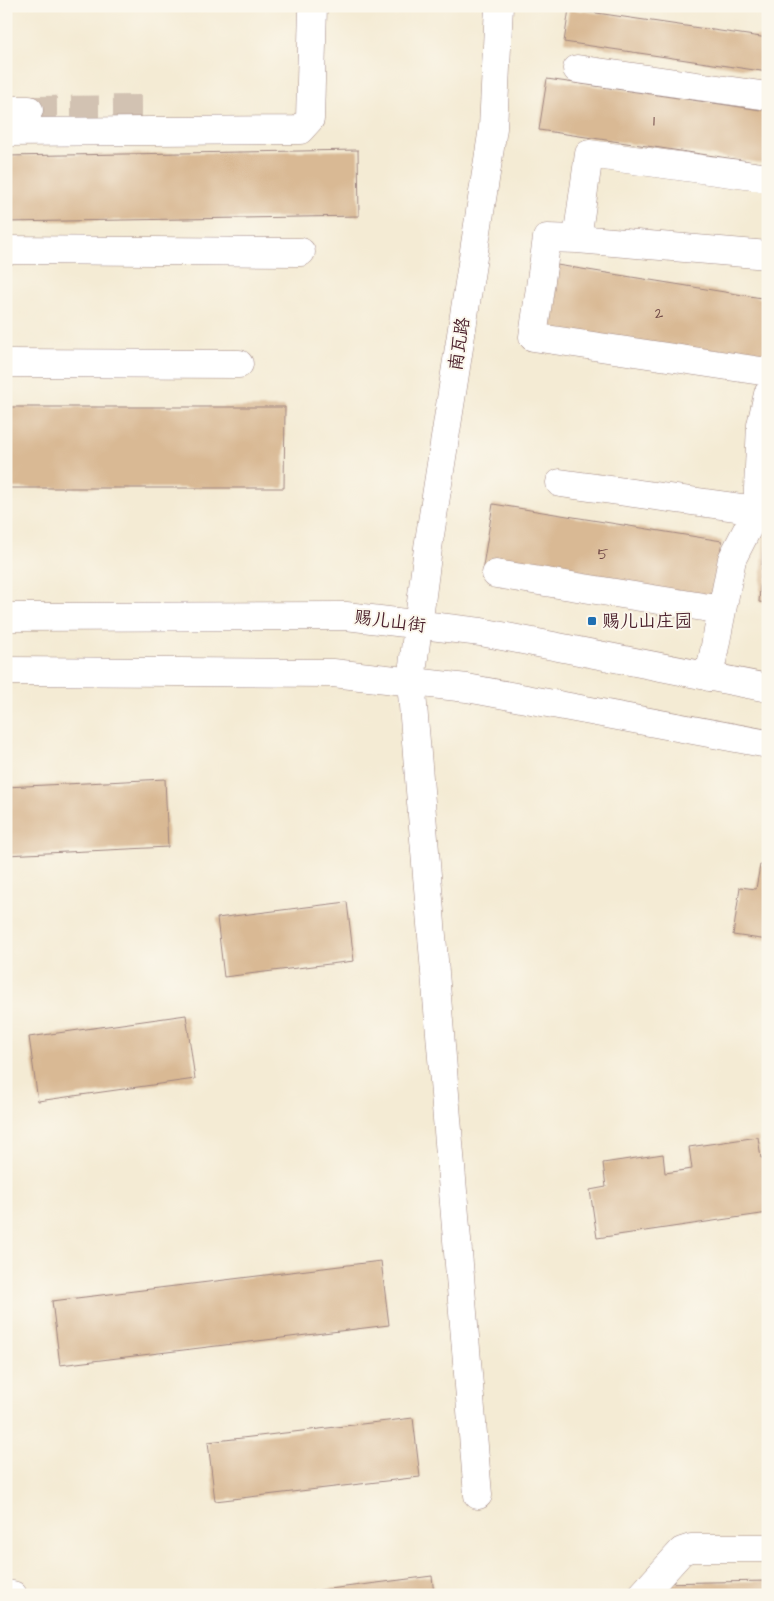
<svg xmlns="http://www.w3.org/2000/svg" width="774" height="1601" font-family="'Architects Daughter','LXGW WenKai TC',sans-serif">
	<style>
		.building { fill: #d9b994 }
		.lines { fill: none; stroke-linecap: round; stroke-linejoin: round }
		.minor-tunnel { stroke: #d2c2b2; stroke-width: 28; stroke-dasharray: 28 14; stroke-linecap: butt }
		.minor-casing { stroke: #9f8580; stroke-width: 29 }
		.major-casing { stroke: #9f8580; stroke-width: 29 }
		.minor { stroke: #fff; stroke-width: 28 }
		.major { stroke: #fff; stroke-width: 28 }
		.poi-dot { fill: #1f6fb2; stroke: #fbf7ec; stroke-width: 2 }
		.labels { text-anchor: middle; stroke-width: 4; stroke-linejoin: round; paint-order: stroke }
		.number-label { font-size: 15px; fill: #6e4645 }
		.street-label { font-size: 18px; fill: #4a1f2b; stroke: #fbf7ec }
		.poi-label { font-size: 18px; fill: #4a1f2b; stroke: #fbf7ec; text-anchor: start }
	</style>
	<rect width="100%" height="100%" fill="#fbf7ec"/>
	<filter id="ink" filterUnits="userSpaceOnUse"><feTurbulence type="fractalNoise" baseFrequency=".02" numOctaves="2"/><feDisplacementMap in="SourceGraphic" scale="10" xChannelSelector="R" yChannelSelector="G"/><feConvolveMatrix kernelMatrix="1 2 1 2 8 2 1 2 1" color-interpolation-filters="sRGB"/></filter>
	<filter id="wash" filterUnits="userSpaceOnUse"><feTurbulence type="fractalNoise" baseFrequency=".0096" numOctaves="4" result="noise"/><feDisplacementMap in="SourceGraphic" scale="20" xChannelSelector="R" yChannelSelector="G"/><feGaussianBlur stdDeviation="1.12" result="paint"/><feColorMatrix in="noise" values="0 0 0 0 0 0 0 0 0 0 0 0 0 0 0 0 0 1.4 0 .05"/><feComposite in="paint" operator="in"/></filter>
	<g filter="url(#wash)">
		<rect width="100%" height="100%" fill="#f4ebd4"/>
		<g id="blocks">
			<!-- building -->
			<path class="building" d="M 569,9 L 768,38 L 768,72 L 564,42 Z
				M 547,79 L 768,111 L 768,164 L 539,130 Z
				M 358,150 L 359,216 L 6,222 L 6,156 Z
				M 557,265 L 768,299 L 768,363 L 547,328 Z
				M 6,407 L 285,407 L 284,488 L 6,488 Z
				M 493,504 L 722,541 L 712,603 L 483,566 Z
				M 766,514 L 768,514 L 768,603 L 759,602 Z
				M 165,779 L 168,847 L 6,855 L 6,787 Z
				M 760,865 L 768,866 L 768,940 L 733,935 L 740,887 L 756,889 Z
				M 347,902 L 354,961 L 224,977 L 217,918 Z
				M 186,1015 L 195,1079 L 38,1101 L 29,1037 Z
				M 758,1137 L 761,1158 L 768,1157 L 768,1213 L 597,1238 L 590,1190 L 606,1187 L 603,1163 L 663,1154 L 665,1173 L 692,1169 L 689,1147 Z
				M 381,1261 L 389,1325 L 60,1365 L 52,1301 Z
				M 413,1418 L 420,1477 L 215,1501 L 208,1442 Z
				M 432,1576 L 434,1595 L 290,1595 L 290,1594 Z
				M 768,1581 L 768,1595 L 655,1595 L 655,1583 Z"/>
		</g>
	</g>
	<g filter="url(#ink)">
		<use href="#blocks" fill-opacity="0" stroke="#9f8580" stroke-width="1"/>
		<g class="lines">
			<!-- minor-tunnel -->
			<path class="minor-tunnel" d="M 29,110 L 151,109"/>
			<defs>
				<path id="minor" d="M 577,69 L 768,96
					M 6,110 L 29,110
					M 6,132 L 300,130 L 310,119 L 313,6
					M 768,178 L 589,154 L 577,239 L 768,255
					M 577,239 L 547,238 L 533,337 L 768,372
					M 6,250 L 301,252
					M 6,363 L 239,364
					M 560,483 L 757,510
					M 496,574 L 722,610
					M 709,677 L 732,559 L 757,510 L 761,425 L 768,394
					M 478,1495 L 411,681 L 428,548 L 493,128 L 499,6
					M 6,1594 L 13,1595
					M 642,1595 L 682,1551 L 691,1548 L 768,1548"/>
				<path id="major" d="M 6,617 L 346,616 L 481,632 L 768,688
					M 6,671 L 333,673 L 467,688 L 768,744"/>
			</defs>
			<!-- minor casing -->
			<use href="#minor" class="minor-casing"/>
			<!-- major casing -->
			<use href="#major" class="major-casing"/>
			<!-- minor -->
			<use href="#minor" class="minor"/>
			<!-- major -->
			<use href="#major" class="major"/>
		</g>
	</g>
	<!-- markers -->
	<rect class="poi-dot" x="587" y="616" width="10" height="10" rx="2.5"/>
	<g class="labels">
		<!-- number labels -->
		<g class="number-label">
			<text x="654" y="126">1</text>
			<text x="659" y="318">2</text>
			<text x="603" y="559">5</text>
		</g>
		<!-- street labels -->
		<g class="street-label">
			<text transform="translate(459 344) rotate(-81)" y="6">南瓦路</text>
			<text transform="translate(390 621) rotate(7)" y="6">赐儿山街</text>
		</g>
		<!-- poi labels -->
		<g class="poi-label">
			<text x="602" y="627">赐儿山庄园</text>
		</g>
	</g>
	<!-- margin -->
	<rect width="774" height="1601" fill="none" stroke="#fbf7ec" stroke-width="25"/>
</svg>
